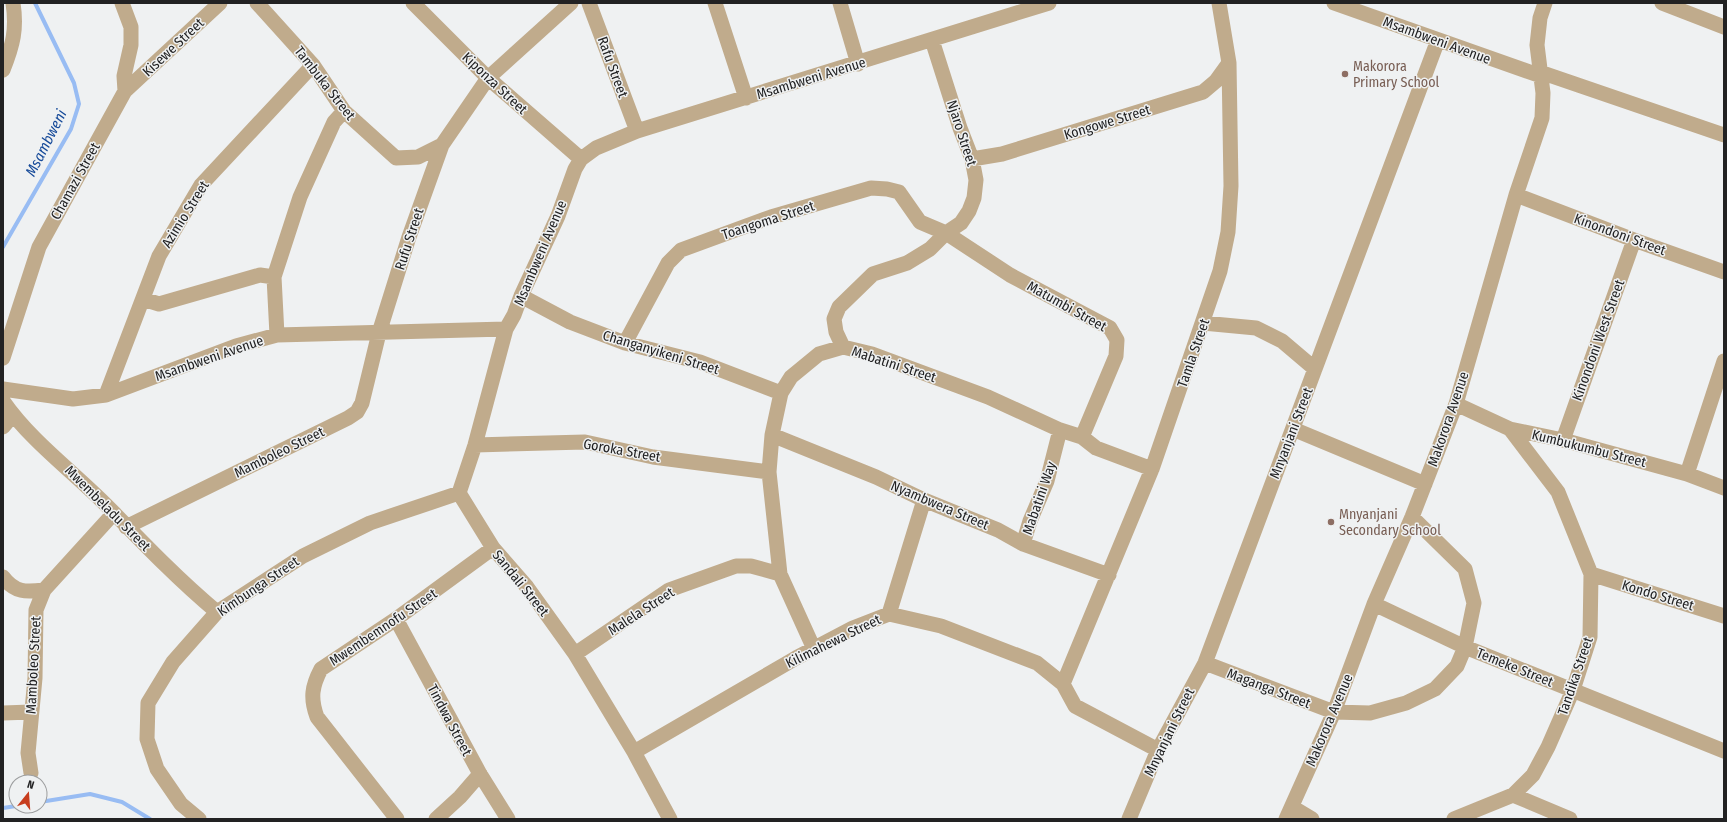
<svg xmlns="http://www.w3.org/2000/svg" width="1727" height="822" font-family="'Fira Sans Condensed',sans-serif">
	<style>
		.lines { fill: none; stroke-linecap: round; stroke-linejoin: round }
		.stream { stroke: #98bcf3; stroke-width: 4 }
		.minor { stroke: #c0ab8c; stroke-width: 15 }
		.education-dot { fill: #8d6e63; stroke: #eff1f2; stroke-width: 1.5 }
		.labels { text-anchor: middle; stroke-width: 3; stroke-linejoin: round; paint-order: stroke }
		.street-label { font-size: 14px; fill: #222223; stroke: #eff1f2 }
		.education-label { font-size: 14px; fill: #785e54; stroke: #eff1f2; text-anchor: start }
		.water-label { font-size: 15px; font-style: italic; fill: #164a99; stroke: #eff1f2 }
	</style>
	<rect width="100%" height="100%" fill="#eff1f2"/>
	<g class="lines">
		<!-- stream -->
		<path class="stream" d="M 3,247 L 71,129 L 79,104 L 74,83 L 35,3
			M 40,802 L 90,794 L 122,802 L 150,819
			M 3,808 L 16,806"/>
		<!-- minor -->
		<path class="minor" d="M 257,3 L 313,65 L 344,111 L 396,158 L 418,157 L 442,145
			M 413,3 L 488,78 L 581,159
			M 589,3 L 637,131
			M 715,3 L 746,98
			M 840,3 L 858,64
			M 1334,3 L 1541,76
			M 1662,3 L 1724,27
			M 3,70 C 13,45 17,29 13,3
			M 1540,72 L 1724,135
			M 125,91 L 220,3
			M 972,159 L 1002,154 L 1203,92 L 1216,81 L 1229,63
			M 1516,195 L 1634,240 L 1724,272
			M 521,296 L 570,322 L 625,343 L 700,362 L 781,393
			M 143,299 L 159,304 L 260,275 L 274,277
			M 1203,323 L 1256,328 L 1282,341 L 1315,369
			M 506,329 L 475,445 L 459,493 L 493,548 L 527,587 L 575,654 L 634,752 L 670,819
			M 277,335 L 274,277 L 300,197 L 334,122 L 344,111
			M 625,343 L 668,263 L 681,250 L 771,217 L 871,188 L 887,189 L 899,192 L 920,222 L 946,233 L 1010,275 L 1110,328 L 1117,340 L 1116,356 L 1082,437
			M 843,347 L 836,332 L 834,319 L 839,307 L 873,274 L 907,263 L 930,249 L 946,233 L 961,223 L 969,211 L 974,198 L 976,180 L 972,159 L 960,128 L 932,40
			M 3,358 L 39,247 L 125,91 L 124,76 L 131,45 L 131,27 L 122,3
			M 3,389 L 73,399 L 106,395 L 236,346 L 277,335 L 506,329 L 514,315 L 521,296 L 558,216 L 575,169 L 581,159 L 596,148 L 637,131 L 1049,3
			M 106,395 L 159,256 L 201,185 L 313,65
			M 3,401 C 33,444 78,475 114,513 C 147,547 180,581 217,612
			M 1456,404 L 1510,429 L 1563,440 L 1687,474 L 1724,488
			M 3,427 L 13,415
			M 1293,429 L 1425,484
			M 772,435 L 876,477 L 924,500 L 998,530 L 1023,544 L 1109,575
			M 1563,440 L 1634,240
			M 475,445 L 585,442 L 653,457 L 769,472
			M 1687,474 L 1724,361
			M 126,527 L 348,418 L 357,412 L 362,403 L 379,333 L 409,237 L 442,145 L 488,78 L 571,3
			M 1023,544 L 1030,521 L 1047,481 L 1060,430
			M 1591,574 L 1724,616
			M 3,577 C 15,593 26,592 44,590
			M 1374,604 L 1465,647 L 1724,751
			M 889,614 L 924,500
			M 396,619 L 480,774 L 508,819
			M 814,649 L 780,574 L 769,472 L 772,435 L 781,393 L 791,377 L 819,354 L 843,347 L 872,354 L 988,397 L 1060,430 L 1082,437 L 1096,448 L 1152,469
			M 575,654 L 669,590 L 736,566 L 751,566 L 780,574
			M 1205,663 L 1334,712 L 1370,713 L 1406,703 L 1435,689 L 1457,666 L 1465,647 L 1474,603 L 1465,569 L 1412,517
			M 1063,684 L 1152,469 L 1220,271 L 1228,232 L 1231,186 L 1229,63 L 1219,3
			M 3,713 L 31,712
			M 634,752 L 796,658 L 853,628 L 889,614 L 941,626 L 1037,663 L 1063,684 L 1075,706 L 1158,750
			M 31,773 L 28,753 L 35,678 L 36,610 L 44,590 L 114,513
			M 1513,795 L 1570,819
			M 1292,807 L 1312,819
			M 199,819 L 181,804 L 157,769 L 147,739 L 148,703 L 173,662 L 217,612 L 303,556 L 370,523 L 459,493
			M 397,819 L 317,717 C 310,698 312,686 321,669 L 396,619 L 493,548
			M 436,819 L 460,797 L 480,774
			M 1129,819 L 1158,750 L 1205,663 L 1438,40
			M 1286,819 L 1334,712 L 1374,604 L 1412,517 L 1456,404 L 1516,195 L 1542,118 L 1543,93 L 1537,45 L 1540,18 L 1545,3
			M 1454,819 L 1513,795 L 1533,775 L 1548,747 L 1573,690 L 1590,637 L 1591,574 L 1558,492 L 1510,429"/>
	</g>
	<!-- markers -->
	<g class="education-dot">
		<circle cx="1345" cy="74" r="4"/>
		<circle cx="1331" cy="522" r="4"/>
	</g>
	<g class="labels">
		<!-- street labels -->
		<g class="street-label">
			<text transform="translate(1437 40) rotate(20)" y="5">Msambweni Avenue</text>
			<text transform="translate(173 47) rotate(-43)" y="5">Kisewe Street</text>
			<text transform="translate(613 67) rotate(70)" y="5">Rafu Street</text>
			<text transform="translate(811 78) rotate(-17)" y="5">Msambweni Avenue</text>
			<text transform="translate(325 83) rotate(52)" y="5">Tambuka Street</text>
			<text transform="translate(495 83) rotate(43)" y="5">Kiponza Street</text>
			<text transform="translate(1107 122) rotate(-17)" y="5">Kongowe Street</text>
			<text transform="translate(962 133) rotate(72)" y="5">Njaro Street</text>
			<text transform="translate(75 181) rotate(-61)" y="5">Chamazi Street</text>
			<text transform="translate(185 214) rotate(-58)" y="5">Azimio Street</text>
			<text transform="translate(768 220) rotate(-18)" y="5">Toangoma Street</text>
			<text transform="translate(1620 234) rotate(20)" y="5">Kinondoni Street</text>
			<text transform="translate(409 239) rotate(-72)" y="5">Rufu Street</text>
			<text transform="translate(540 253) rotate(-67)" y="5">Msambweni Avenue</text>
			<text transform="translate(1067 306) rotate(29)" y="5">Matumbi Street</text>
			<text transform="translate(1598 340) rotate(-70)" y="5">Kinondoni West Street</text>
			<text transform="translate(661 352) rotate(17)" y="5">Changanyikeni Street</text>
			<text transform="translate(1193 353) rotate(-71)" y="5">Tamla Street</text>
			<text transform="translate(209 358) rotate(-19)" y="5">Msambweni Avenue</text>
			<text transform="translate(894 364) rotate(18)" y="5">Mabatini Street</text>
			<text transform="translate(1448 419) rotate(-71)" y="5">Makorora Avenue</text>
			<text transform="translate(1291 433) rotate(-69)" y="5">Mnyanjani Street</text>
			<text transform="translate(1589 448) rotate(14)" y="5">Kumbukumbu Street</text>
			<text transform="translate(622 450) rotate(10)" y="5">Goroka Street</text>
			<text transform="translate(279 452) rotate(-26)" y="5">Mamboleo Street</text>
			<text transform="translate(1039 498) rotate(-71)" y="5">Mabatini Way</text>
			<text transform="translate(940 505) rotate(23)" y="5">Nyambwera Street</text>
			<text transform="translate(108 508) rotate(45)" y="5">Mwembeladu Street</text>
			<text transform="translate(521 583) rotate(51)" y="5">Sandali Street</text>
			<text transform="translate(258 586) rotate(-34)" y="5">Kimbunga Street</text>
			<text transform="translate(1658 595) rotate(17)" y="5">Kondo Street</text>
			<text transform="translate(641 611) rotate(-33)" y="5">Malela Street</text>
			<text transform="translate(383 627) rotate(-34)" y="5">Mwembemnofu Street</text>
			<text transform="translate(833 641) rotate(-26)" y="5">Kilimahewa Street</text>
			<text transform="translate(33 665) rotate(-87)" y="5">Mamboleo Street</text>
			<text transform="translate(1515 667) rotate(22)" y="5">Temeke Street</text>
			<text transform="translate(1575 676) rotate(-71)" y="5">Tandika Street</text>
			<text transform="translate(1269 688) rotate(21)" y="5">Maganga Street</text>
			<text transform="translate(450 720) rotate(62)" y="5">Tindwa Street</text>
			<text transform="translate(1329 720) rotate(-67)" y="5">Makorora Avenue</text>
			<text transform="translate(1169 732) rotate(-64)" y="5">Mnyanjani Street</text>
		</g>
		<!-- education labels -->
		<g class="education-label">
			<text x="1353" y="71">Makorora<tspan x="1353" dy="16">Primary School</tspan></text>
			<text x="1339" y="519">Mnyanjani<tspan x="1339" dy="16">Secondary School</tspan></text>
		</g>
		<!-- water labels -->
		<g class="water-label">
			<text transform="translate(46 143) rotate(-63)" y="5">Msambweni</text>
		</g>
	</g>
	<!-- border -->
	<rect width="1727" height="822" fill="none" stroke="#222223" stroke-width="8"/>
	<!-- north arrow -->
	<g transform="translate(28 794) rotate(17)"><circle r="19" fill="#eff1f2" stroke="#9d9e9f"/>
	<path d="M0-3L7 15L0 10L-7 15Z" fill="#c73d1e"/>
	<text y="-6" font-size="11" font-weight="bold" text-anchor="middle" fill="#222223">N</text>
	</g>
</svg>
